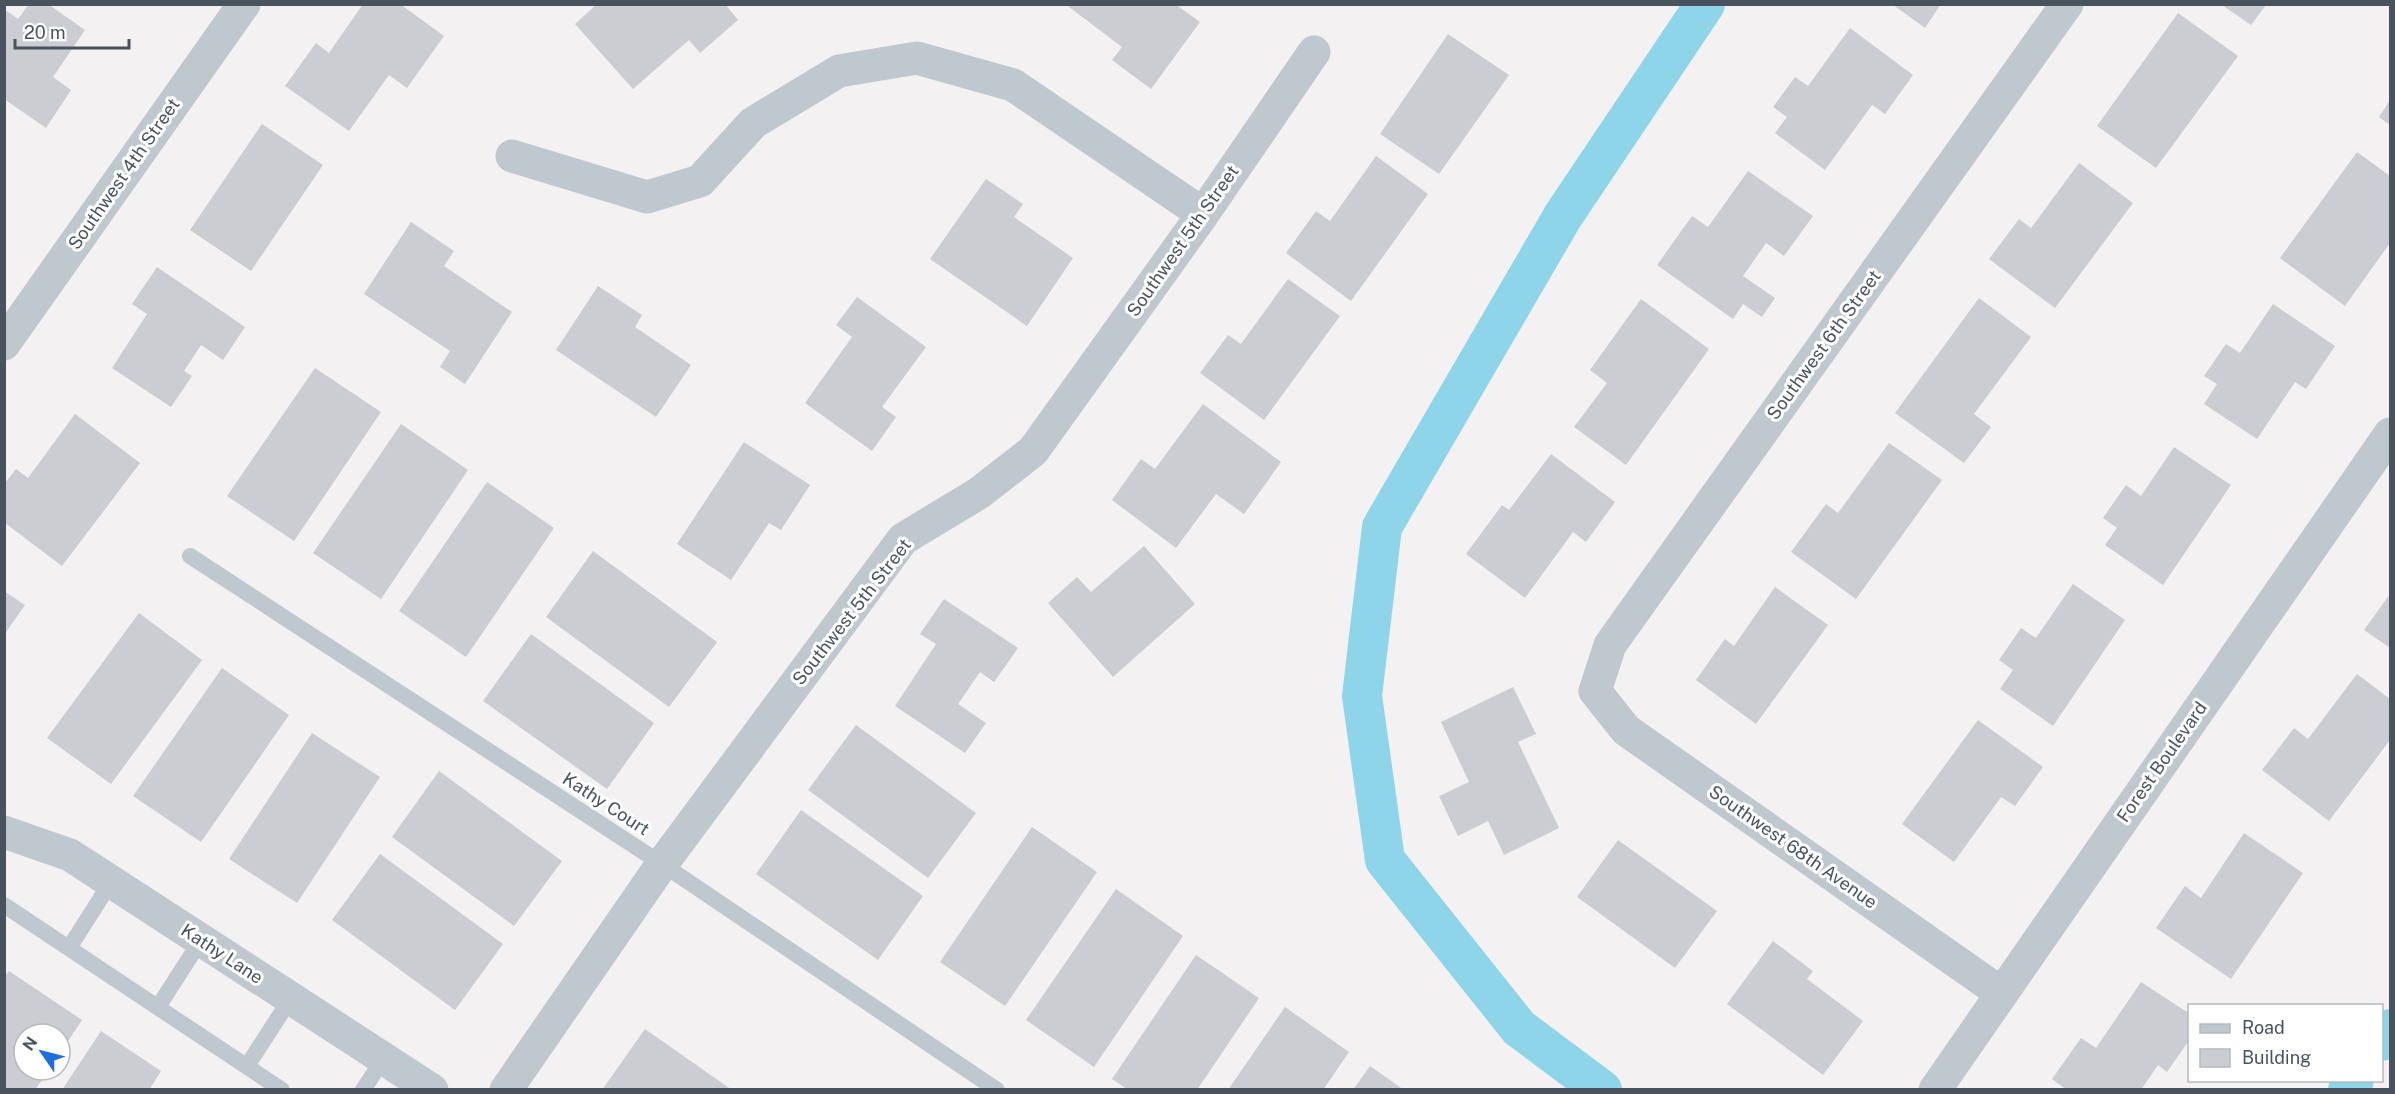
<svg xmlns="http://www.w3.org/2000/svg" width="2395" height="1094" font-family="'Public Sans',sans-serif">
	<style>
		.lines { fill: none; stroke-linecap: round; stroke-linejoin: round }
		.canal { stroke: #8fd5ea; stroke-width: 40 }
		.building { fill: #cbcdd3 }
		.lane { stroke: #bfc7cf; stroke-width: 16 }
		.street { stroke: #bfc7cf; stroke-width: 33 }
		.labels { text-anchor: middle; stroke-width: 6; stroke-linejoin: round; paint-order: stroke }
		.street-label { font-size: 18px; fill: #49535e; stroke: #fff }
	</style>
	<rect width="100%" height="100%" fill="#f3f1f1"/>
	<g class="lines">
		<!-- canal -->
		<path class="canal" d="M 2382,1041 L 2390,1029
			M 1602,1090 L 1519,1028 L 1385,860 L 1362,696 L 1382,527 L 1563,216 L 1705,4
			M 2348,1090 L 2354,1080"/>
	</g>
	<!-- building -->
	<path class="building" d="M 29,4 L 48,4 L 85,30 L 53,77 L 71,90 L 46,128 L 4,99 L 4,9 L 18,19 Z
		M 363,4 L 400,4 L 444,36 L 407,88 L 389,75 L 349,131 L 285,86 L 316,43 L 329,53 Z
		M 597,4 L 725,4 L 738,20 L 700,53 L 689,40 L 633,89 L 575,24 Z
		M 1065,4 L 1175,4 L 1200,22 L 1151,89 L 1112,60 L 1122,47 Z
		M 1892,4 L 1941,4 L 1925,28 Z
		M 2222,5 L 2266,5 L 2251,25 Z
		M 2178,13 L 2238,56 L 2156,168 L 2097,126 Z
		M 1850,28 L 1913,75 L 1885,114 L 1872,105 L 1825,170 L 1775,133 L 1787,117 L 1773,107 L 1795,77 L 1808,86 Z
		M 1448,34 L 1509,75 L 1439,174 L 1380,134 Z
		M 2390,100 L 2390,125 L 2379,117 Z
		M 262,124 L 323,165 L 251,271 L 190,230 Z
		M 2357,152 L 2390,176 L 2390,243 L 2345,306 L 2280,258 Z
		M 1376,156 L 1428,194 L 1351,301 L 1286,253 L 1316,211 L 1330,221 Z
		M 2079,163 L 2133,203 L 2055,308 L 1989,259 L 2019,219 L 2031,228 Z
		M 1748,171 L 1813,216 L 1784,256 L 1766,243 L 1743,276 L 1775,298 L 1762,317 L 1743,304 L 1733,319 L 1657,265 L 1692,216 L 1708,227 Z
		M 986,179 L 1023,204 L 1014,217 L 1073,258 L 1027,326 L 930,259 Z
		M 411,222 L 454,251 L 444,266 L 512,312 L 465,384 L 440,367 L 450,351 L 364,294 Z
		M 157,267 L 245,327 L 223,360 L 201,345 L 184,371 L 192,376 L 171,407 L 112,368 L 147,314 L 132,304 Z
		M 1288,279 L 1340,316 L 1264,420 L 1200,373 L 1228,335 L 1241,344 Z
		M 598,286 L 642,315 L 635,327 L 691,365 L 656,417 L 556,350 Z
		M 857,297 L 926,347 L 882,407 L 896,417 L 872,451 L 805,403 L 852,337 L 836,325 Z
		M 1979,298 L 2031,337 L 1974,414 L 1991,427 L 1964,463 L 1895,413 Z
		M 1641,299 L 1709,349 L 1626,465 L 1574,427 L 1607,383 L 1590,370 Z
		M 2273,304 L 2335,346 L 2306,389 L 2295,382 L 2257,439 L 2204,404 L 2217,384 L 2204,376 L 2226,344 L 2240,353 Z
		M 315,368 L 381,412 L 294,541 L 227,496 Z
		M 1203,404 L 1281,462 L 1244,514 L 1216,494 L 1176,548 L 1112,500 L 1141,459 L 1155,469 Z
		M 75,414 L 140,463 L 62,566 L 5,523 L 5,483 L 16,469 L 28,478 Z
		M 401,424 L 468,470 L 381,599 L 313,553 Z
		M 744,442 L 810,485 L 781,530 L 769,523 L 731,580 L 677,544 Z
		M 1889,443 L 1942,480 L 1856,599 L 1791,552 L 1826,504 L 1838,513 Z
		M 2174,447 L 2231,485 L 2163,585 L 2105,545 L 2117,528 L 2103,518 L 2126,485 L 2141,496 Z
		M 1551,454 L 1615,502 L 1586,542 L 1573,532 L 1525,598 L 1466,554 L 1502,505 L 1509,510 Z
		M 487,482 L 554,528 L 466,657 L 399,611 Z
		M 1144,546 L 1195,604 L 1113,677 L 1048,603 L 1077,577 L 1091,592 Z
		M 593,551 L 717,642 L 669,707 L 546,617 Z
		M 2073,584 L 2125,620 L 2053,726 L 2000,689 L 2013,670 L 1999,660 L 2021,628 L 2036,638 Z
		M 1775,587 L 1828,625 L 1756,724 L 1696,680 L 1725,639 L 1734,646 Z
		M 4,591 L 25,605 L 4,635 Z
		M 2390,594 L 2390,648 L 2364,630 Z
		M 944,599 L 1018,648 L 994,682 L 980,672 L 958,704 L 986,723 L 965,753 L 895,706 L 936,644 L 920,634 Z
		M 139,613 L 202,660 L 111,784 L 47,738 Z
		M 531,634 L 654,723 L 607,789 L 483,701 Z
		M 222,668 L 289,715 L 201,842 L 133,796 Z
		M 2357,674 L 2390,699 L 2390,740 L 2329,821 L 2262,770 L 2294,728 L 2308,739 Z
		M 1513,687 L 1536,734 L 1518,742 L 1559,828 L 1504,855 L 1488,821 L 1458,836 L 1439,796 L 1469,782 L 1441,722 Z
		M 1978,720 L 2043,767 L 2015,806 L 2001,797 L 1954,862 L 1902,824 Z
		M 856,725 L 976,813 L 928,878 L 808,790 Z
		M 312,733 L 380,777 L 297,903 L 229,859 Z
		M 439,771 L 562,861 L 514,926 L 392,837 Z
		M 801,810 L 923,896 L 878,960 L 756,874 Z
		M 1032,827 L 1097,872 L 1005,1006 L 940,962 Z
		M 2244,833 L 2303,873 L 2231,979 L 2156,928 L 2185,886 L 2201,898 Z
		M 1618,840 L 1717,911 L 1675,968 L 1577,897 Z
		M 380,854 L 503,944 L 455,1010 L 332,920 Z
		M 1116,889 L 1183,936 L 1094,1067 L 1026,1020 Z
		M 1773,941 L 1813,971 L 1807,979 L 1863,1021 L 1823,1075 L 1727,1004 Z
		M 1196,955 L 1259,998 L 1197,1090 L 1128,1090 L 1112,1079 Z
		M 9,971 L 82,1020 L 60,1053 L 60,1034 L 24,1034 L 24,1070 L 49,1070 L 35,1090 L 4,1090 L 4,977 Z
		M 2141,982 L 2190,1014 L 2190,1039 L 2167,1072 L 2158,1065 L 2141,1090 L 2067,1090 L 2052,1079 L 2081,1038 L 2096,1048 Z
		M 1285,1007 L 1349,1052 L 1323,1090 L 1228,1090 Z
		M 645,1029 L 732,1090 L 602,1090 Z
		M 101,1031 L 161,1071 L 149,1090 L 62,1090 Z
		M 1370,1066 L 1404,1090 L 1353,1090 Z"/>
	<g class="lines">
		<!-- lane -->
		<path class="lane" d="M 190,556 L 662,864 L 997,1090
			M 4,905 L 282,1090
			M 69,948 L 111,882
			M 158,1007 L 201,940
			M 247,1066 L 291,998
			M 363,1090 L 384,1058"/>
		<!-- street -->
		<path class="street" d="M 512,156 L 647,197 L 700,181 L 753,123 L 839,71 L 917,58 L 1013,85 L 1203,214
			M 4,344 L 244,4
			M 4,832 L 70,855 L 432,1090
			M 2001,993 L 1626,730 L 1595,691 L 1610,645 L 2067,4
			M 506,1090 L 662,864 L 903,539 L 979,493 L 1033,451 L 1203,214 L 1314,52
			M 1935,1090 L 2390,434"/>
	</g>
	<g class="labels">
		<!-- street labels -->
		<g class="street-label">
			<text transform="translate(124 174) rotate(-55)" y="6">Southwest 4th Street</text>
			<text transform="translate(1183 241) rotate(-55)" y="6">Southwest 5th Street</text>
			<text transform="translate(1824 345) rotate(-54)" y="6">Southwest 6th Street</text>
			<text transform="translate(852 612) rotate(-52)" y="6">Southwest 5th Street</text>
			<text transform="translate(2162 762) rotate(-55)" y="6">Forest Boulevard</text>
			<text transform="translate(606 804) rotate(33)" y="6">Kathy Court</text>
			<text transform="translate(1793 847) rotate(35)" y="6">Southwest 68th Avenue</text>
			<text transform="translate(222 954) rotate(33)" y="6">Kathy Lane</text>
		</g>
	</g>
	<!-- border -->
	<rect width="2395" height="1094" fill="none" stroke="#49535e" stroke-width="12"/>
	<!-- legend -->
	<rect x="2188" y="1004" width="195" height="78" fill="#ffffff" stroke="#b6babf" stroke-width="1.5"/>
	<rect x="2200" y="1024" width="30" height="9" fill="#bfc7cf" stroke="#b6babf" stroke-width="1.5"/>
	<text x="2242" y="1034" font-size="18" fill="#49535e">Road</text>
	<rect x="2200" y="1049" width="30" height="18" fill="#cbcdd3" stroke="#b6babf" stroke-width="1.5"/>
	<text x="2242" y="1064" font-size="18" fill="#49535e">Building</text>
	<!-- north arrow -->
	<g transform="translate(42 1052) rotate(305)"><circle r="28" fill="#ffffff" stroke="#b6babf" stroke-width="1.5"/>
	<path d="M0-4.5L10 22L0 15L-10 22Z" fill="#1d6ee0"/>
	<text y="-9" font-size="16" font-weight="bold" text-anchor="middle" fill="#49535e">N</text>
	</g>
	<!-- scale -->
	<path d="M15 39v9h114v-9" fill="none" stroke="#49535e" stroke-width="3"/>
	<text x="24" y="39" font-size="18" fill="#49535e" stroke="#ffffff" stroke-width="4.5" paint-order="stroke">20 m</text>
</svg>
